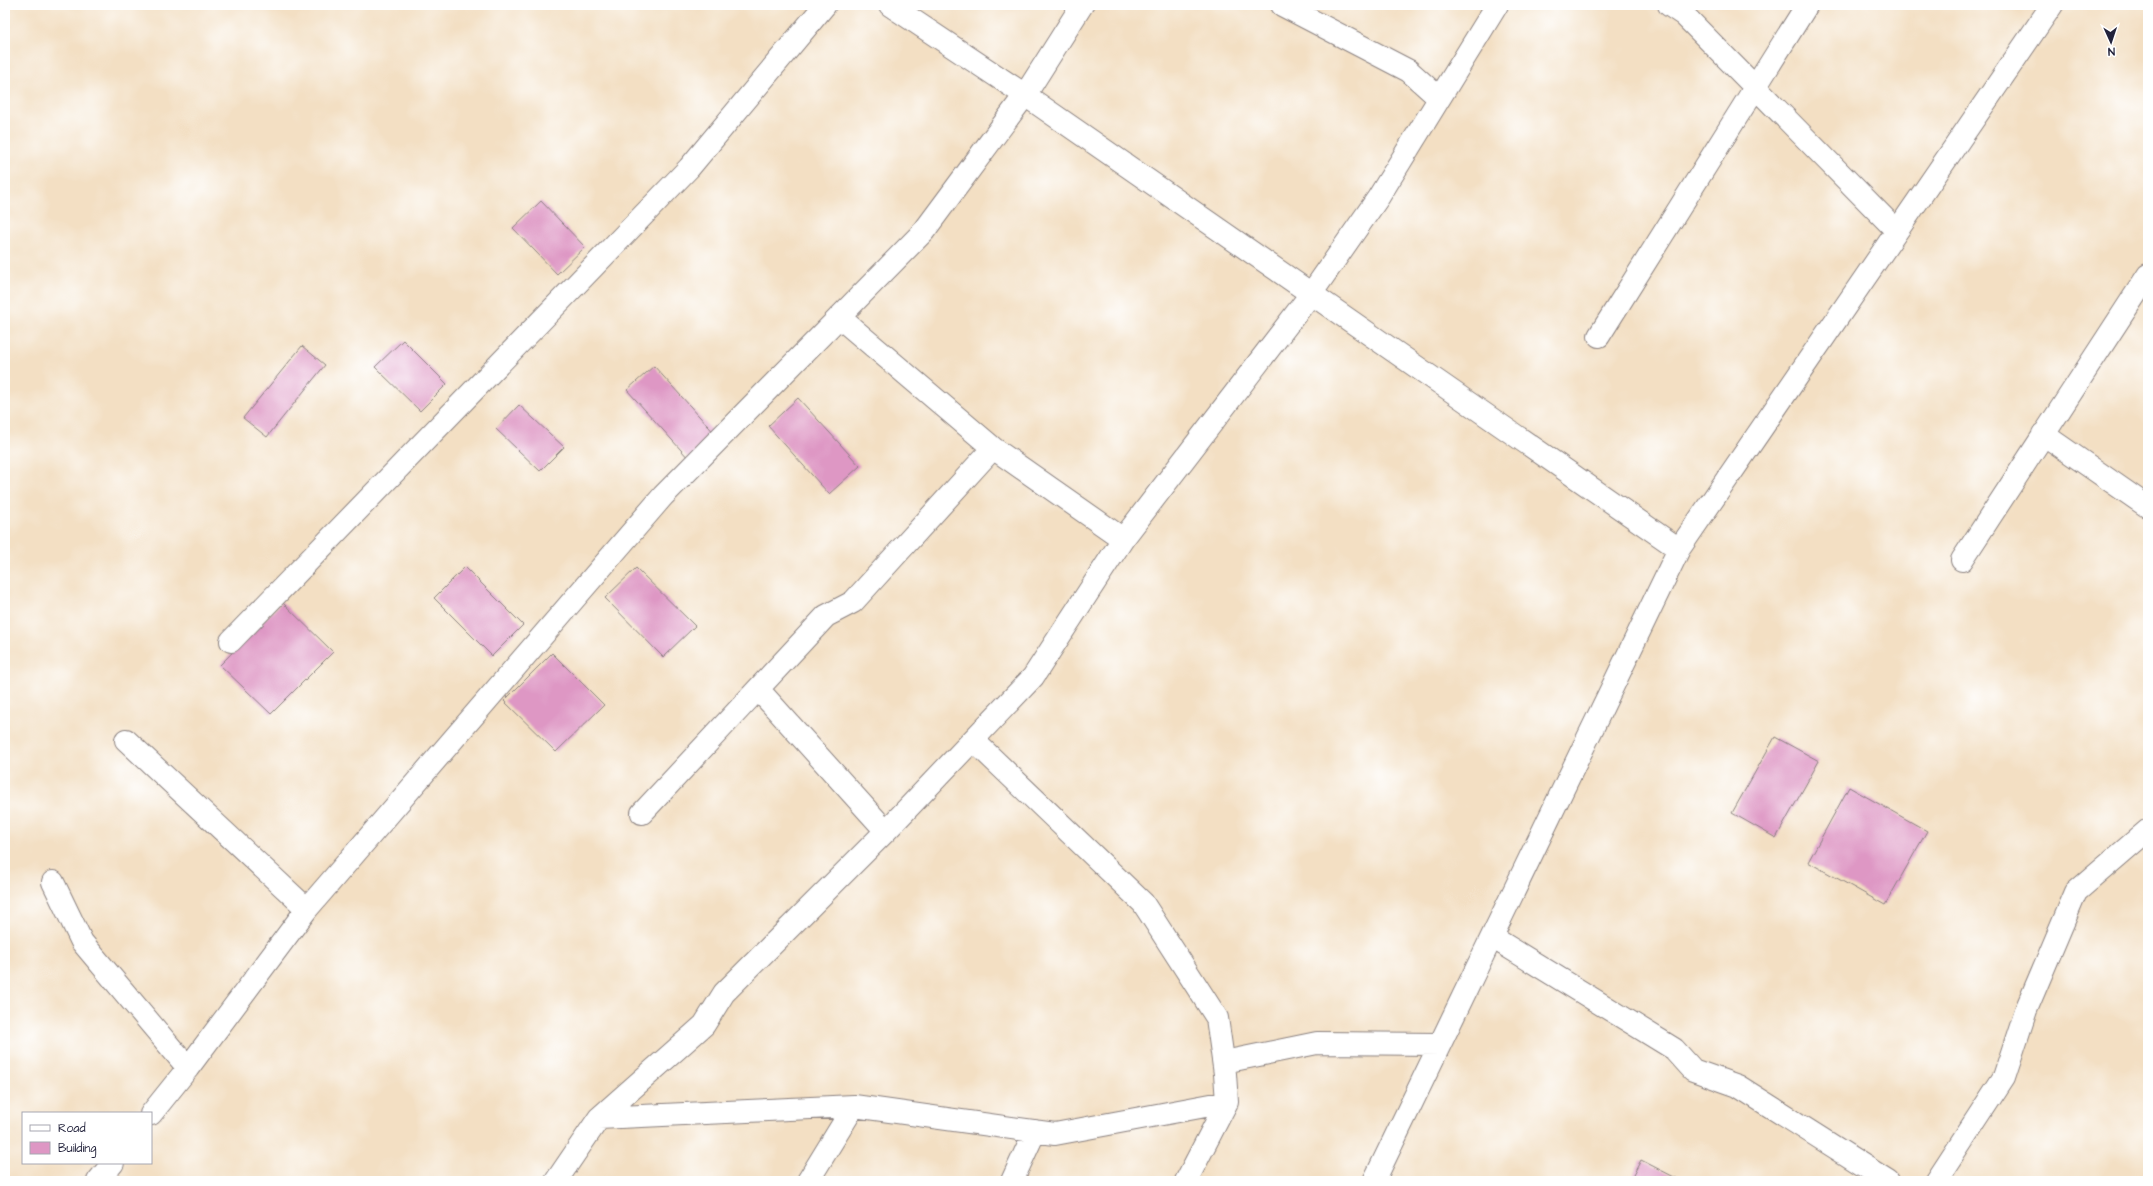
<svg xmlns="http://www.w3.org/2000/svg" width="2153" height="1186" font-family="'Architects Daughter',sans-serif">
	<style>
		.building { fill: #de97c4 }
		.lines { fill: none; stroke-linecap: round; stroke-linejoin: round }
		.minor-casing { stroke: #8a807f; stroke-width: 24 }
		.minor { stroke: #fff; stroke-width: 22 }
	</style>
	<rect width="100%" height="100%" fill="#fff"/>
	<filter id="ink" filterUnits="userSpaceOnUse"><feTurbulence type="fractalNoise" baseFrequency=".025" numOctaves="2"/><feDisplacementMap in="SourceGraphic" scale="8" xChannelSelector="R" yChannelSelector="G"/><feConvolveMatrix kernelMatrix="1 2 1 2 8 2 1 2 1" color-interpolation-filters="sRGB"/></filter>
	<filter id="wash" filterUnits="userSpaceOnUse"><feTurbulence type="fractalNoise" baseFrequency=".012" numOctaves="4" result="noise"/><feDisplacementMap in="SourceGraphic" scale="16" xChannelSelector="R" yChannelSelector="G"/><feGaussianBlur stdDeviation="0.9" result="paint"/><feColorMatrix in="noise" values="0 0 0 0 0 0 0 0 0 0 0 0 0 0 0 0 0 1.4 0 .05"/><feComposite in="paint" operator="in"/></filter>
	<g filter="url(#wash)">
		<rect width="100%" height="100%" fill="#f3dfc3"/>
		<g id="blocks">
			<!-- building -->
			<path class="building" d="M 541,201 L 585,247 L 557,274 L 513,228 Z
				M 403,340 L 447,384 L 420,411 L 375,367 Z
				M 302,346 L 325,365 L 267,437 L 243,418 Z
				M 654,366 L 717,436 L 690,460 L 627,390 Z
				M 798,398 L 860,466 L 829,494 L 768,426 Z
				M 519,405 L 564,447 L 540,471 L 496,429 Z
				M 465,567 L 523,625 L 492,656 L 434,598 Z
				M 636,568 L 695,626 L 663,657 L 605,598 Z
				M 282,602 L 333,652 L 271,714 L 220,665 Z
				M 552,653 L 604,705 L 556,752 L 504,701 Z
				M 1775,737 L 1819,761 L 1776,838 L 1732,813 Z
				M 1849,787 L 1927,831 L 1885,905 L 1808,862 Z
				M 1641,1160 L 1682,1181 L 1630,1181 Z"/>
		</g>
	</g>
	<g filter="url(#ink)">
		<use href="#blocks" fill-opacity="0" stroke="#8a807f" stroke-width="1"/>
		<g class="lines">
			<defs>
				<path id="minor" d="M 890,5 L 1025,95 L 1679,549
					M 1282,5 L 1409,71 L 1439,98
					M 1669,5 L 1684,15 L 1897,231
					M 839,317 L 993,448 L 1123,539
					M 1599,336 L 1807,5
					M 2043,434 L 2148,507
					M 1962,560 L 2148,275
					M 231,641 L 689,168 L 825,5
					M 758,689 L 886,831
					M 973,740 L 1143,903 L 1217,1018 L 1225,1074 L 1227,1102 L 1186,1181
					M 642,813 L 826,616 L 853,602 L 993,448
					M 53,882 L 82,942 L 188,1068 L 307,909 L 126,740
					M 307,909 L 663,496 L 924,231 L 1025,95 L 1082,5
					M 1492,937 L 1674,1049 L 1693,1070 L 1738,1086 L 1888,1181
					M 1224,1062 L 1317,1043 L 1440,1044
					M 151,1114 L 188,1068
					M 599,1118 L 854,1106 L 1055,1134 L 1227,1102
					M 98,1181 L 113,1163
					M 556,1181 L 599,1118 L 704,1025 L 724,993 L 886,831 L 1033,677 L 1123,539 L 1311,294 L 1378,198 L 1497,5
					M 808,1181 L 854,1106
					M 1012,1181 L 1035,1131
					M 1374,1181 L 1679,549 L 2052,5
					M 1936,1181 L 2004,1077 L 2026,1010 L 2076,892 L 2148,830"/>
			</defs>
			<!-- minor casing -->
			<use href="#minor" class="minor-casing"/>
			<!-- minor -->
			<use href="#minor" class="minor"/>
		</g>
	</g>
	<!-- margin -->
	<rect width="2153" height="1186" fill="none" stroke="#fff" stroke-width="20"/>
	<!-- legend -->
	<rect x="22" y="1112" width="130" height="52" fill="#ffffff" stroke="#a7a7b1"/>
	<rect x="30" y="1125" width="20" height="6" fill="#ffffff" stroke="#a7a7b1"/>
	<text x="58" y="1132" font-size="12" fill="#22223b">Road</text>
	<rect x="30" y="1142" width="20" height="12" fill="#de97c4" stroke="#a7a7b1"/>
	<text x="58" y="1152" font-size="12" fill="#22223b">Building</text>
	<!-- north arrow -->
	<g transform="translate(2111 42) rotate(177)" stroke="#ffffff" stroke-width="3" paint-order="stroke">
	<path d="M0-3L7 15L0 10L-7 15Z" fill="#22223b"/>
	<text y="-6" font-size="11" font-weight="bold" text-anchor="middle" fill="#22223b">N</text>
	</g>
</svg>
